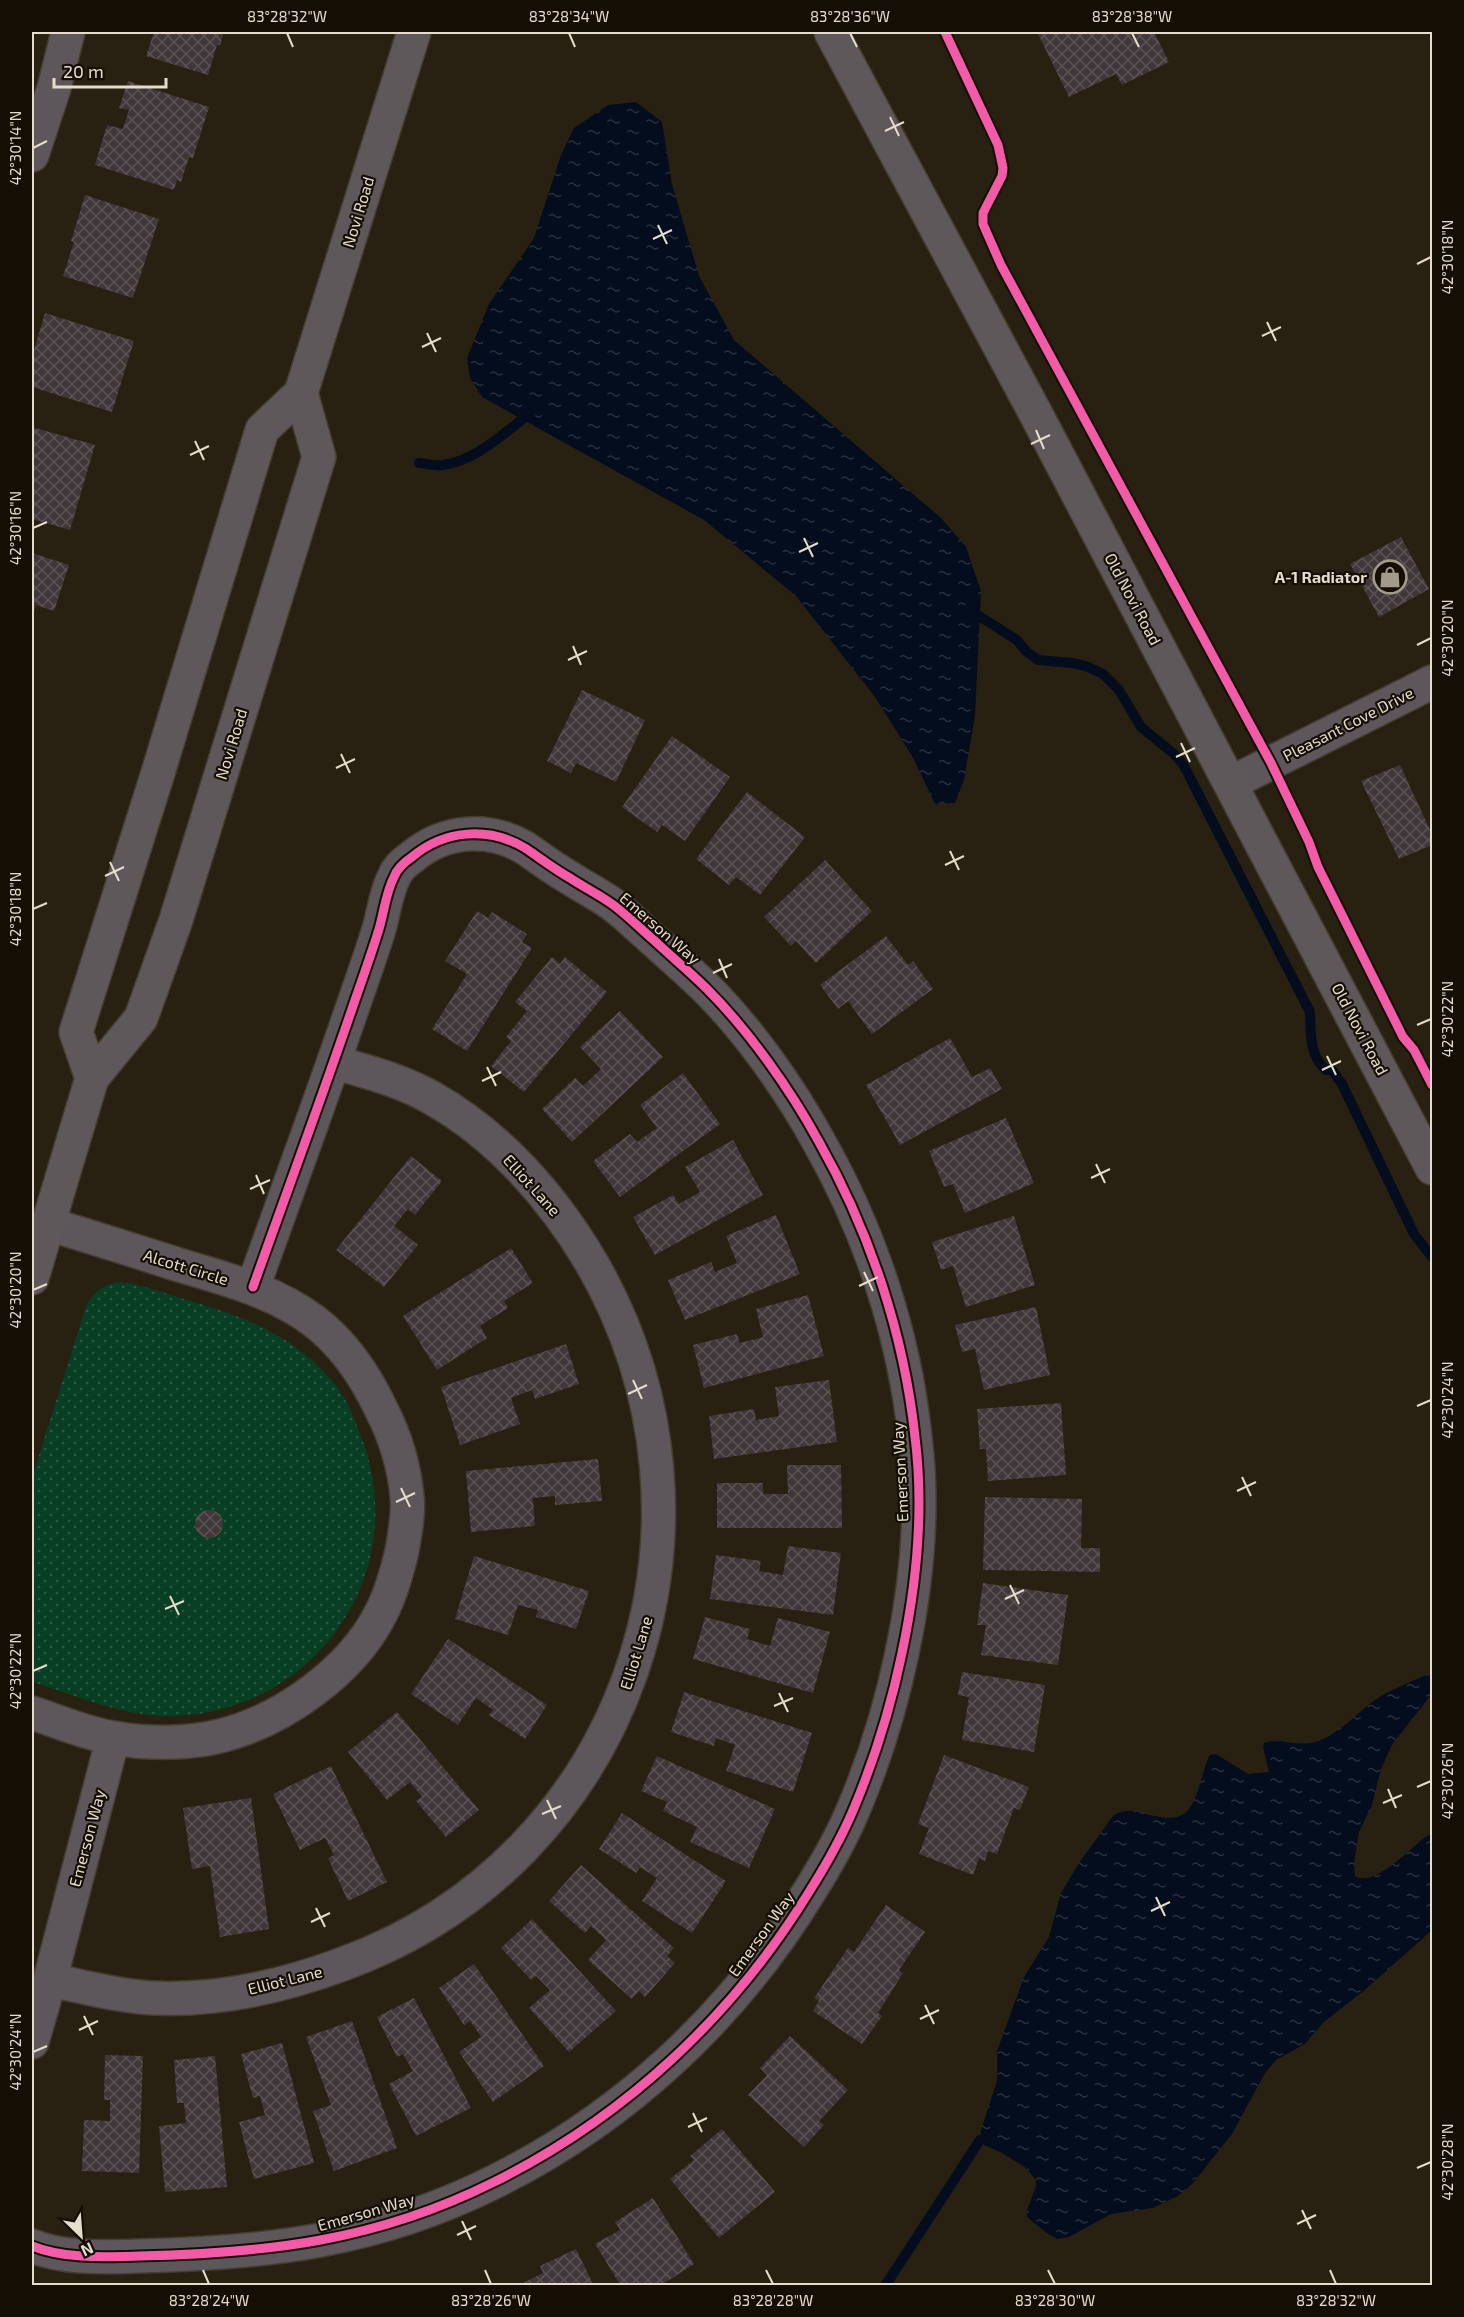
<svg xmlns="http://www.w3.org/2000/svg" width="1464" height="2317" font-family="'Exo 2',sans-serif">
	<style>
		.park { fill: url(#park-dots) }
		.water { fill: url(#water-ripples) }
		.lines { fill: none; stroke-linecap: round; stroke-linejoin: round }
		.stream { stroke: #040d1e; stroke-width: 10 }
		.building { fill: url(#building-cross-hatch) }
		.street-casing { stroke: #443d30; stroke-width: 36 }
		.secondary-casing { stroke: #443d30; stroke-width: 36 }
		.street { stroke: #5d575b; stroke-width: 33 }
		.secondary { stroke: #5f585a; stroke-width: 33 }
		.cycleway-casing { stroke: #140e04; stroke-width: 13 }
		.cycleway { stroke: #f35aa7; stroke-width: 9 }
		.ticks { fill: none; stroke: #e5dccb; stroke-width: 2 }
		.labels { text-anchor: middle; stroke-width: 4.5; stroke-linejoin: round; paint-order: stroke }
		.street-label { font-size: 16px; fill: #e5dccb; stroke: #140e04 }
		.poi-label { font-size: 16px; font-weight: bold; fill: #e5dccb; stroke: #140e04; text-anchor: end }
		.neatline { fill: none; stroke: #e5dccb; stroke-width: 2 }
		.ticks-label { font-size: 15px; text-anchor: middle; fill: #e5dccb }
	</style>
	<defs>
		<pattern id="park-dots" width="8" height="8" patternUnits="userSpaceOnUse" patternTransform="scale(1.5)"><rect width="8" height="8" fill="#073e24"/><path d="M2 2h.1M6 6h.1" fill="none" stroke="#2b5942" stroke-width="1.8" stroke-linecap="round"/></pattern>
		<pattern id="water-ripples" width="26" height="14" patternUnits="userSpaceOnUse" patternTransform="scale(1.5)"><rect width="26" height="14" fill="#040d1e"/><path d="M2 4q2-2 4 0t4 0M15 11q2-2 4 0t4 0" fill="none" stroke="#28303d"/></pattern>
		<pattern id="building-cross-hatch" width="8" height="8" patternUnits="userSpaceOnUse" patternTransform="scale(1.5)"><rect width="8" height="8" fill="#3f3739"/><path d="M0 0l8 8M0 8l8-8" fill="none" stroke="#5b5354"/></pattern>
	</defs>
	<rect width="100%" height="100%" fill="#282010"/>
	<!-- park -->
	<path class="park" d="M 120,1282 C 144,1284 171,1296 194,1302 C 249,1318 295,1337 333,1382 C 347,1398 355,1420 362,1439 C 413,1574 312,1717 167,1716 C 122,1716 75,1695 32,1682 L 32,1478 L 86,1306 C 94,1292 103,1284 120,1282 Z"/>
	<!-- water -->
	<path class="water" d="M 636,102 L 662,122 L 672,184 L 699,276 L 734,340 L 941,518 L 966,547 L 981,591 L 975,716 L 964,780 L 955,803 L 935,804 L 912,756 L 875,697 L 796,596 L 704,520 L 482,397 L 470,378 L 467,358 L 489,304 L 534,238 L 561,155 L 574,128 L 608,105 Z
		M 1432,1672 L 1432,1694 L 1393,1743 L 1381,1769 L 1372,1805 L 1359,1832 L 1354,1863 L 1355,1876 C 1374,1888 1410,1849 1425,1837 L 1432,1834 L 1432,1930 L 1366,1989 L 1324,2022 L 1305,2044 L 1276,2060 L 1265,2073 L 1232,2134 L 1193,2183 L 1178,2196 L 1153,2208 L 1111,2214 L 1069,2237 L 1057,2239 L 1048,2234 L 1027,2217 L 1027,2210 L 1036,2186 L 1036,2180 L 1026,2168 L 1002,2153 L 984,2145 L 980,2140 L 981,2130 L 997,2081 L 997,2051 L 1024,1977 L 1049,1937 L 1061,1893 L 1079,1863 L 1113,1816 C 1134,1800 1164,1830 1186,1812 C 1198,1802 1202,1770 1210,1755 L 1216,1754 L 1248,1774 L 1269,1772 L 1263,1747 L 1264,1743 C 1281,1737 1300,1748 1318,1741 C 1338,1734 1354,1716 1371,1703 C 1388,1690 1412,1682 1432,1672 Z"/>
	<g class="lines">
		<!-- stream -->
		<path class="stream" d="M 419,463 C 427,464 435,466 443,465 C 476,461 506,431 532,412
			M 968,609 L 1017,640 L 1027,652 L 1038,660 L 1072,663 L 1086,666 L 1103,674 L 1119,690 L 1141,727 L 1174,754 L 1183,764 L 1310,1012 C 1311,1034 1309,1055 1326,1070 L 1331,1069 L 1342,1084 L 1414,1234 L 1432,1257
			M 885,2286 L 980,2140"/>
	</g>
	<!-- building -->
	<path class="building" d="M 154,32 L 224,32 L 220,45 L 217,45 L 208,75 L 146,56 Z
		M 1037,32 L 1154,32 L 1169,62 L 1122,85 L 1116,74 L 1069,97 Z
		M 128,81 L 209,107 L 193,158 L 189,157 L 181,182 L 177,180 L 174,190 L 95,165 L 107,125 L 123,129 L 129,110 L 119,108 Z
		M 85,195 L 159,219 L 133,298 L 63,276 L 74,242 L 71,241 Z
		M 45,313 L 134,341 L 112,412 L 32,387 L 32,357 Z
		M 32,427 L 95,445 L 70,530 L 32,519 Z
		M 1401,537 L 1429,589 L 1379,617 L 1350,564 Z
		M 32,553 L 69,565 L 54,611 L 36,605 L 32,618 Z
		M 582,690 L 645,720 L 616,782 L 576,763 L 571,773 L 547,761 Z
		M 672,736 L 730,777 L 685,841 L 662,825 L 657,832 L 622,807 Z
		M 1400,765 L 1432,834 L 1432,845 L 1399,859 L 1361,781 Z
		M 747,792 L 805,837 L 760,895 L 736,877 L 729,885 L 696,859 Z
		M 825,860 L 872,911 L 816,963 L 796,941 L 791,946 L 764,917 Z
		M 477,911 L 488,918 L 492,912 L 527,934 L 522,942 L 532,948 L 467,1051 L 432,1029 L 467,974 L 445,961 Z
		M 886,936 L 908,965 L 913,961 L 933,989 L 872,1034 L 848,1001 L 838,1009 L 820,985 Z
		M 552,957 L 560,964 L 565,957 L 607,992 L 524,1092 L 491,1066 L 511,1041 L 506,1037 L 527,1011 L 515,1002 Z
		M 620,1011 L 663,1057 L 572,1142 L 542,1109 L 575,1078 L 583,1086 L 601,1069 L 580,1047 Z
		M 950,1038 L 972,1077 L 990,1068 L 1002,1089 L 900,1145 L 866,1085 Z
		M 683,1073 L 720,1124 L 620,1197 L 593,1161 L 630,1134 L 637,1142 L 657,1128 L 640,1105 Z
		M 1006,1118 L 1034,1183 L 965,1213 L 953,1184 L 944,1187 L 929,1151 Z
		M 733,1140 L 763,1195 L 655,1255 L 633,1217 L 673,1195 L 679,1204 L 700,1192 L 685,1167 Z
		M 411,1156 L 442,1181 L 415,1215 L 408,1209 L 394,1226 L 418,1245 L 384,1287 L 336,1250 Z
		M 776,1215 L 800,1274 L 685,1320 L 668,1280 L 711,1262 L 715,1272 L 737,1263 L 726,1236 Z
		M 1014,1216 L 1035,1285 L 966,1307 L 953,1266 L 941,1270 L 932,1242 Z
		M 511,1248 L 533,1283 L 504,1301 L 508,1308 L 480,1326 L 487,1338 L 437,1370 L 403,1316 Z
		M 808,1295 L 824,1356 L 704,1388 L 693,1345 L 737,1334 L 740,1343 L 763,1337 L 756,1309 Z
		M 1036,1307 L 1050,1375 L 984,1390 L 975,1349 L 962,1352 L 955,1325 Z
		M 566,1344 L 579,1384 L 535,1399 L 532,1390 L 511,1398 L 520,1424 L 460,1445 L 441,1387 Z
		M 829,1380 L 837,1442 L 714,1459 L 709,1416 L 754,1409 L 756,1420 L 779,1416 L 775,1387 Z
		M 1061,1403 L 1066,1475 L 988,1481 L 986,1449 L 980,1449 L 977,1409 Z
		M 598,1459 L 602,1501 L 555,1505 L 555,1496 L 533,1498 L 535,1526 L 471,1532 L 466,1471 Z
		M 787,1465 L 841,1465 L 842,1528 L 717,1528 L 717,1483 L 763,1483 L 763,1494 L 788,1494 Z
		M 985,1497 L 1082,1499 L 1081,1548 L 1100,1548 L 1100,1572 L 983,1570 Z
		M195 1524a14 14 0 1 1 28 0a14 14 0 1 1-28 0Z
		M 788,1546 L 841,1553 L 833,1615 L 710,1599 L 716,1555 L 761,1561 L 759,1571 L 783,1575 Z
		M 474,1556 L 589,1591 L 576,1629 L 536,1617 L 538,1610 L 518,1605 L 508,1635 L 455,1619 Z
		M 983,1583 L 1068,1595 L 1058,1665 L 981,1655 L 986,1625 L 977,1625 Z
		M 705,1617 L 750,1629 L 747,1639 L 770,1646 L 778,1618 L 830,1632 L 813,1693 L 693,1659 Z
		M 448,1639 L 547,1705 L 525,1739 L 489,1715 L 493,1710 L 476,1698 L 458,1725 L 411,1694 Z
		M 962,1672 L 1045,1685 L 1034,1752 L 962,1740 L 969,1697 L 958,1695 Z
		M 684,1692 L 812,1733 L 793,1792 L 726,1771 L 735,1745 L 716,1738 L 714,1746 L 671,1732 Z
		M 397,1712 L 479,1810 L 446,1837 L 416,1801 L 422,1797 L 410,1782 L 387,1800 L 348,1752 Z
		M 944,1755 L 1029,1787 L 1020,1810 L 1014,1808 L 997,1854 L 988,1851 L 985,1861 L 979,1858 L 973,1875 L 919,1854 L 929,1828 L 918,1824 Z
		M 657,1756 L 775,1809 L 749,1868 L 690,1842 L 697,1827 L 663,1811 L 667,1802 L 641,1791 Z
		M 331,1766 L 387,1882 L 348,1901 L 328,1858 L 334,1855 L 325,1838 L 300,1850 L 273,1794 Z
		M 251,1798 L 269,1929 L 220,1937 L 210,1866 L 192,1869 L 183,1808 Z
		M 622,1813 L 726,1881 L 692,1933 L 642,1901 L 657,1878 L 640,1867 L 636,1873 L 599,1849 Z
		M 581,1865 L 674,1948 L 667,1956 L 675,1963 L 645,1997 L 639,1991 L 632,1999 L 588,1960 L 606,1940 L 591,1926 L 585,1933 L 549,1901 Z
		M 886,1905 L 925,1932 L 899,1970 L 903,1973 L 878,2013 L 882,2016 L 862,2044 L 813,2011 L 819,2001 L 814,1998 L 848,1948 L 854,1952 Z
		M 532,1919 L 616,2011 L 569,2052 L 529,2008 L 550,1990 L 536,1976 L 531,1980 L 501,1948 Z
		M 474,1964 L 544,2066 L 493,2102 L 459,2052 L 481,2037 L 470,2021 L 464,2025 L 439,1988 Z
		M 414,1998 L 471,2108 L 416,2136 L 389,2084 L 413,2071 L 403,2054 L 397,2057 L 377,2017 Z
		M 352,2021 L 397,2148 L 334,2171 L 313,2111 L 331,2105 L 306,2037 Z
		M 790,2036 L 848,2090 L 819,2121 L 824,2125 L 804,2147 L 748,2095 L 767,2075 L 760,2068 Z
		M 282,2043 L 314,2163 L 254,2179 L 239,2122 L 265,2115 L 260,2096 L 253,2098 L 241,2054 Z
		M 105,2055 L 143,2056 L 139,2173 L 82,2171 L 84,2120 L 110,2121 L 110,2100 L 104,2100 Z
		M 215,2056 L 227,2187 L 165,2192 L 159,2126 L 186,2123 L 184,2103 L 177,2103 L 174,2060 Z
		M 722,2129 L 775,2192 L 719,2238 L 670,2179 L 694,2160 L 690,2156 Z
		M 653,2198 L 694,2264 L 660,2286 L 621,2286 L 595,2244 L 620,2230 L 615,2222 Z
		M 576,2249 L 594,2286 L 517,2286 L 543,2273 L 540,2266 Z"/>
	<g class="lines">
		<defs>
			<path id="street" d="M 32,155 L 54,88 L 68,32
				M 1231,783 L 1432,682
				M 32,1713 C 58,1721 86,1734 114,1738 C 145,1744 189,1744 220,1736 C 282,1721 352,1671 381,1613 C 391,1594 397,1572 402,1551 C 405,1533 409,1513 407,1496 C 404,1465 395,1436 381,1409 C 365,1375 344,1344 314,1321 C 274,1291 226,1279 179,1265 C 135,1251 92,1237 48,1224
				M 50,1980 C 81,1986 122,1997 153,1998 C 217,2001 284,1986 343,1964 C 629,1860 743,1523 591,1262 C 552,1196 498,1135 432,1098 C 401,1080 367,1072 334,1062
				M 32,2042 L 50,1980 L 113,1738
				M 32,2246 C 64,2259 104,2257 139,2256 C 268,2253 376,2241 494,2182 C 625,2117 733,2016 809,1892 C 826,1865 842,1837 854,1808 C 875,1758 891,1706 902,1653 C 917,1582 924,1508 915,1437 C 904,1334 870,1232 819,1142 C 790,1089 749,1031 707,989 C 691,973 673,958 657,943 C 643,931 630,918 616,907 C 602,896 585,888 570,878 C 554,869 540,858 525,848 C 488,826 444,830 412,857 C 406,861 397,869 394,877 C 386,892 384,912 379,929 C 371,955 362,980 353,1006 C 321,1100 286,1194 253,1287"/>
			<path id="secondary" d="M 831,32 L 1038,418 L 1432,1168
				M 92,1078 L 76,1032 L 157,776 L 262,430 L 301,393 L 414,32
				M 32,1278 L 92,1078 L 141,1018 L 176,920 L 319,457 L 301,393"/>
		</defs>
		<!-- street casing -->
		<use href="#street" class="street-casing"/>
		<!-- secondary casing -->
		<use href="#secondary" class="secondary-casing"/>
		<!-- street -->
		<use href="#street" class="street"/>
		<!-- secondary -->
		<use href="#secondary" class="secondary"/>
		<defs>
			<path id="cycleway" d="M 945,32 L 998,145 L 1003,168 L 1002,176 L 983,213 L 983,224 L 1001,265 L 1271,763 L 1309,842 L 1318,867 L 1403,1037 L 1414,1050 L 1432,1085
				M 32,2246 C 64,2259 104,2257 139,2256 C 268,2253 376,2241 494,2182 C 625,2117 733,2016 809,1892 C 826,1865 842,1837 854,1808 C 875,1758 891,1706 902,1653 C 917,1582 924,1508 915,1437 C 904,1334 870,1232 819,1142 C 790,1089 749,1031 707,989 C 691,973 673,958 657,943 C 643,931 630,918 616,907 C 602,896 585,888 570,878 C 554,869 540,858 525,848 C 488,826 444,830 412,857 C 406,861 397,869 394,877 C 386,892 384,912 379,929 C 371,955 362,980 353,1006 C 321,1100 286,1194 253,1287"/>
		</defs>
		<!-- cycleway casing -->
		<use href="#cycleway" class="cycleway-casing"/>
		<!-- cycleway -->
		<use href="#cycleway" class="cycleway"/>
	</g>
	<!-- ticks -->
	<path class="ticks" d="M 287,33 L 293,47M 569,33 L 575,47M 850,33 L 857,47M 1132,33 L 1139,47M 890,117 L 899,136M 885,131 L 904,122M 33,148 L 47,141M 658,225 L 667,244M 653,239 L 672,230M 1417,264 L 1431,257M 1267,322 L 1276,341M 427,333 L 436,352M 1262,336 L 1281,327M 422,347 L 441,338M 1036,430 L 1044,449M 195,441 L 204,460M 1031,444 L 1050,435M 190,455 L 209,446M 33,528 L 47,522M 804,538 L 813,557M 799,552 L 818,543M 1417,645 L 1431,638M 573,646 L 581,665M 568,660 L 587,651M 1181,743 L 1190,762M 341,754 L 350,773M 1176,757 L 1195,748M 336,768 L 355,759M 950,851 L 959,870M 110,862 L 119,881M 945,865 L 964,856M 105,876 L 124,867M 33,909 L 47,903M 719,959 L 727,978M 713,973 L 732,964M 1417,1025 L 1431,1019M 1327,1056 L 1336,1075M 487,1067 L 496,1086M 1322,1070 L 1341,1061M 482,1081 L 501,1072M 1096,1164 L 1105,1183M 256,1175 L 264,1194M 1091,1178 L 1110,1169M 250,1189 L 270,1180M 864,1272 L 873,1291M 859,1286 L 878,1277M 33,1290 L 47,1284M 633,1380 L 642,1399M 628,1394 L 647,1385M 1417,1406 L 1431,1400M 1242,1477 L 1251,1496M 401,1488 L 410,1507M 1237,1491 L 1256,1482M 396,1502 L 415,1493M 1010,1585 L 1019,1604M 170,1596 L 179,1615M 1005,1599 L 1024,1590M 165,1609 L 184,1601M 33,1671 L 47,1665M 779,1693 L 788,1712M 774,1706 L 793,1698M 1417,1787 L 1431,1781M 1388,1789 L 1396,1808M 547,1800 L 556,1819M 1383,1803 L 1402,1795M 542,1814 L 561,1806M 1156,1897 L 1165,1916M 316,1908 L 325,1927M 1151,1911 L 1170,1902M 311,1922 L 330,1913M 925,2005 L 934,2024M 84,2016 L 93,2035M 920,2019 L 939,2010M 79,2030 L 98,2021M 33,2052 L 47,2046M 693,2113 L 702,2132M 688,2127 L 707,2118M 1417,2168 L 1431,2162M 1302,2210 L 1311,2229M 462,2221 L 471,2240M 1297,2224 L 1316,2215M 457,2235 L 476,2226M 203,2270 L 209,2284M 485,2270 L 491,2284M 766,2270 L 773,2284M 1048,2270 L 1055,2284M 1330,2270 L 1336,2284"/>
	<!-- icons -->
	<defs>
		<symbol id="shop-ring" viewBox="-11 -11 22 22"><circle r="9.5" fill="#140e04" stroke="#a39a8a" stroke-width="1.5"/><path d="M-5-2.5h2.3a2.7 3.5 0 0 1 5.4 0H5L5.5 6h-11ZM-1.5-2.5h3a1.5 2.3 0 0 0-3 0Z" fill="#a39a8a"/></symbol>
	</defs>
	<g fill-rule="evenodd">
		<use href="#shop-ring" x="1371" y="558" width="38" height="38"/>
	</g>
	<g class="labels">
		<!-- street labels -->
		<g class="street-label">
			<text transform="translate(358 212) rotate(-73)" y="6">Novi Road</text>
			<text transform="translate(1133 599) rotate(62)" y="6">Old Novi Road</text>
			<text transform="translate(1348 724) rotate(-27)" y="6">Pleasant Cove Drive</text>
			<text transform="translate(231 744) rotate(-73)" y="6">Novi Road</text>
			<text transform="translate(660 928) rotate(41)" y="6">Emerson Way</text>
			<text transform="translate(1360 1029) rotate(62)" y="6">Old Novi Road</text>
			<text transform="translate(532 1185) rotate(48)" y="6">Elliot Lane</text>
			<text transform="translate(186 1267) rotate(17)" y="6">Alcott Circle</text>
			<text transform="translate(900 1472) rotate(-93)" y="6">Emerson Way</text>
			<text transform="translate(636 1653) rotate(-73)" y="6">Elliot Lane</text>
			<text transform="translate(87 1838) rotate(-75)" y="6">Emerson Way</text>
			<text transform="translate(761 1934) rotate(-54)" y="6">Emerson Way</text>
			<text transform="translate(285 1980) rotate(-14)" y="6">Elliot Lane</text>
			<text transform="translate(366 2212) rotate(-16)" y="6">Emerson Way</text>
		</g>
		<!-- poi labels -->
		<g class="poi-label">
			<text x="1367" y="583">A-1 Radiator</text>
		</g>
	</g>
	<!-- border -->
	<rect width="1464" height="2317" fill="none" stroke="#140e04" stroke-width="66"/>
	<!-- north arrow -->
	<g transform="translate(81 2236) rotate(155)" stroke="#140e04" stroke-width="4.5" paint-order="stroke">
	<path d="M0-4.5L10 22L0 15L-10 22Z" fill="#e5dccb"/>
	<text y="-9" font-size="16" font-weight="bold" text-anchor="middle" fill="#e5dccb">N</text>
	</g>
	<!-- scale -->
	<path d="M54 78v9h112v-9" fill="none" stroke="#e5dccb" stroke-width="3"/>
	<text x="63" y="78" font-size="18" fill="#e5dccb" stroke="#140e04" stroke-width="4.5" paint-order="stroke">20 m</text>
	<rect x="33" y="33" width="1398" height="2251" class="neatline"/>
	<g class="ticks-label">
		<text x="287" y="22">83°28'32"W</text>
		<text x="569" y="22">83°28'34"W</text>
		<text x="850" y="22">83°28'36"W</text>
		<text x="1132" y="22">83°28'38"W</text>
		<text transform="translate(16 148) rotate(-90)" y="5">42°30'14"N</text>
		<text transform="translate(1448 257) rotate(-90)" y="5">42°30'18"N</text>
		<text transform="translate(16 528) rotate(-90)" y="5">42°30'16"N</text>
		<text transform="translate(1448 638) rotate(-90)" y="5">42°30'20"N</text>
		<text transform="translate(16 909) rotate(-90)" y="5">42°30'18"N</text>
		<text transform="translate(1448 1019) rotate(-90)" y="5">42°30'22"N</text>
		<text transform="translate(16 1290) rotate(-90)" y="5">42°30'20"N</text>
		<text transform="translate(1448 1400) rotate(-90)" y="5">42°30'24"N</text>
		<text transform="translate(16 1671) rotate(-90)" y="5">42°30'22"N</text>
		<text transform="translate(1448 1781) rotate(-90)" y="5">42°30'26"N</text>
		<text transform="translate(16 2052) rotate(-90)" y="5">42°30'24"N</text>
		<text transform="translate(1448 2162) rotate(-90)" y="5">42°30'28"N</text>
		<text x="209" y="2306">83°28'24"W</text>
		<text x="491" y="2306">83°28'26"W</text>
		<text x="773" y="2306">83°28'28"W</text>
		<text x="1055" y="2306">83°28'30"W</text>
		<text x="1336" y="2306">83°28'32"W</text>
	</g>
</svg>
